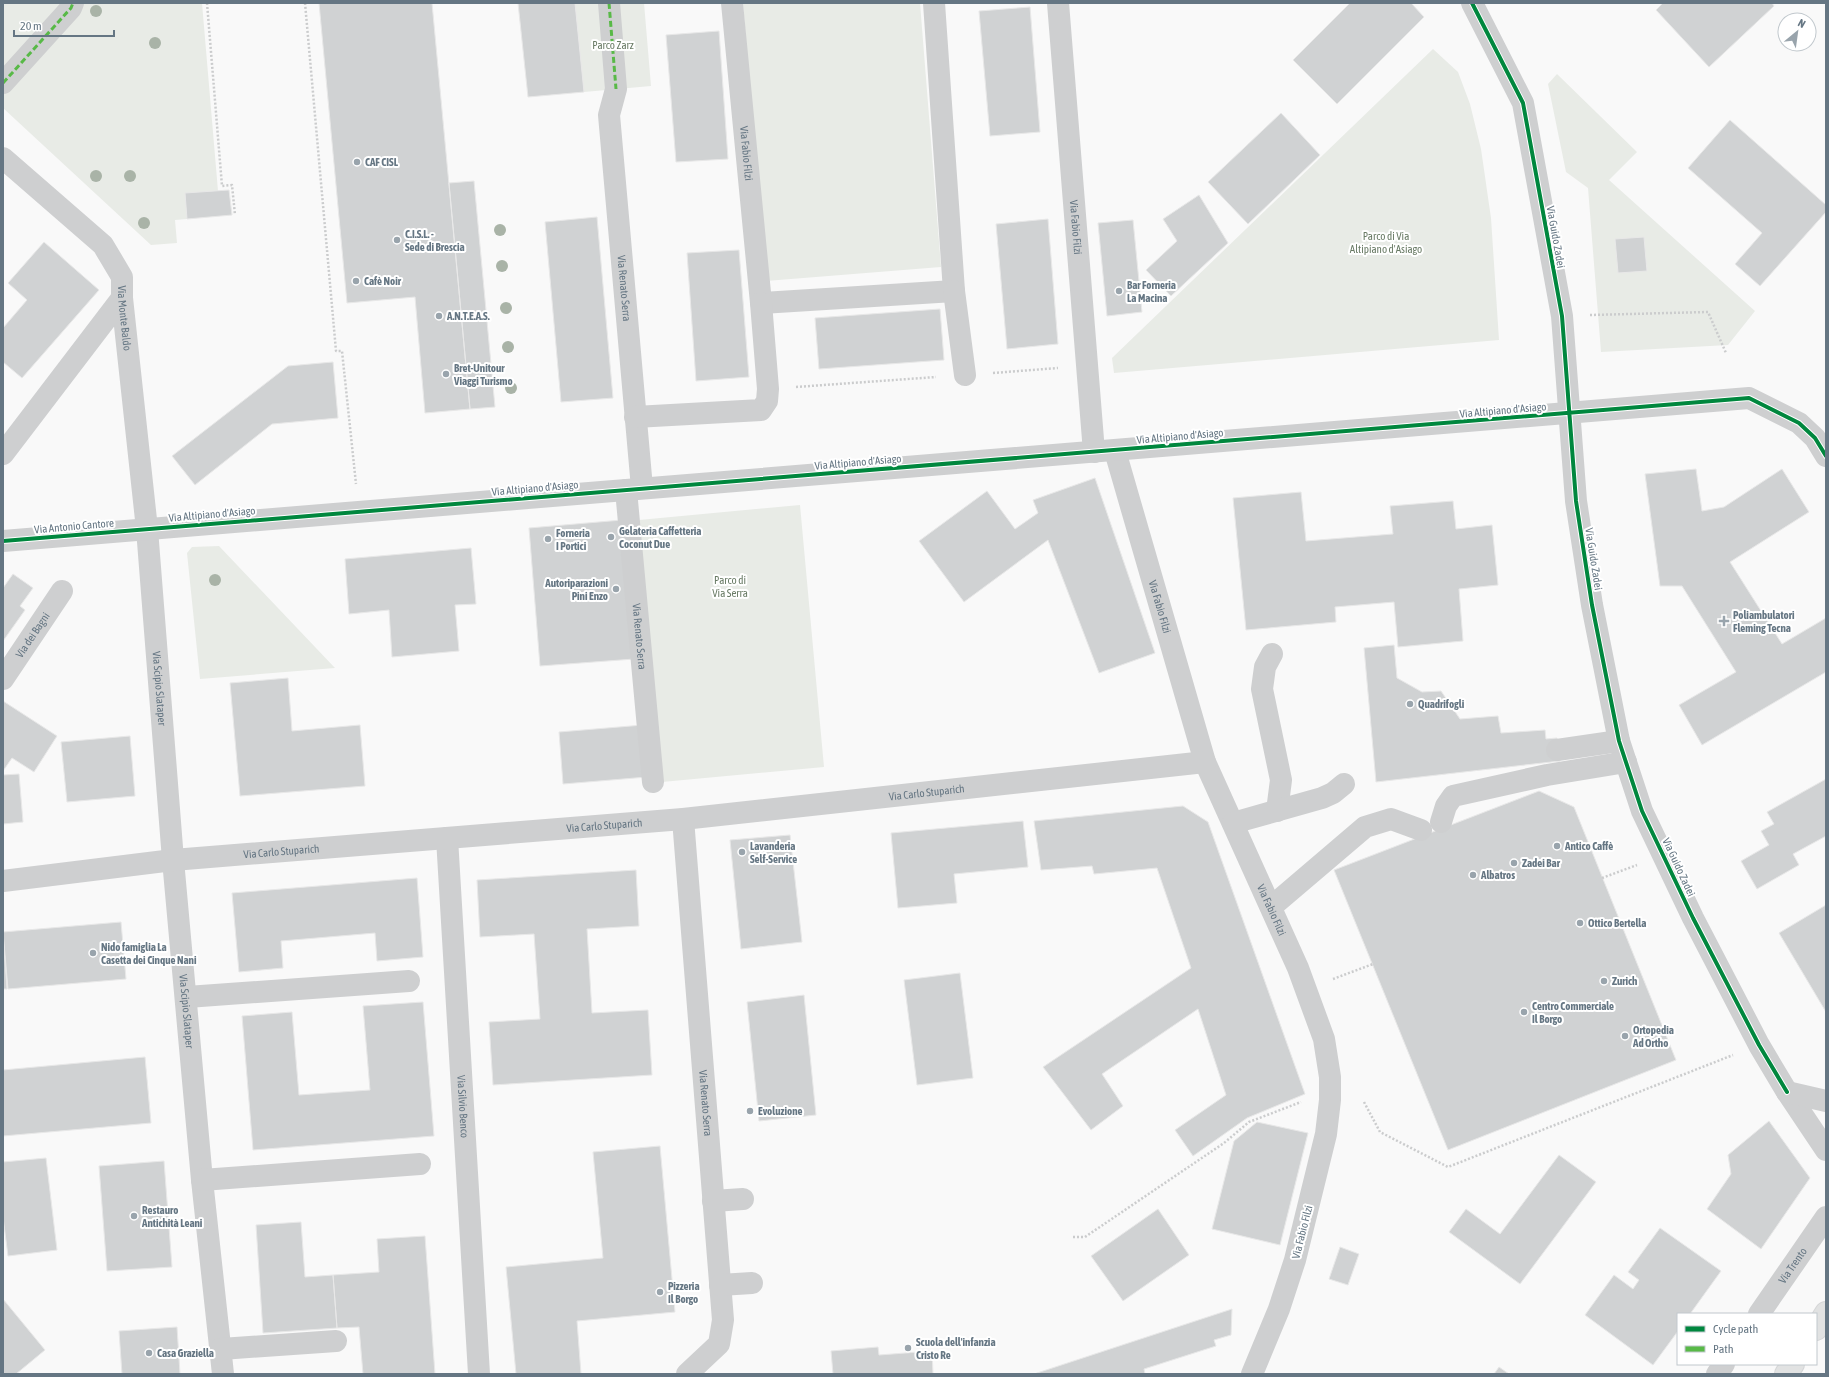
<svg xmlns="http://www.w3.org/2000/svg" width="1829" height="1377" font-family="'Asap Condensed',sans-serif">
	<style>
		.green { fill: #e8ebe6 }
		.building { fill: #d0d2d3; stroke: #e8e8e8 }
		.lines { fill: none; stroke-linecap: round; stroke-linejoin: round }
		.major-casing { stroke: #d5d6d7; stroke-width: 24 }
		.path { stroke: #cbcccd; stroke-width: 2.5; stroke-dasharray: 2 2; stroke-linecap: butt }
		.minor { stroke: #cecfd0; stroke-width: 22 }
		.major { stroke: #e1e2e2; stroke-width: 22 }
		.quiet { stroke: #58b947; stroke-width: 3; stroke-dasharray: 6 3; stroke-linecap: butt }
		.cycleway-casing { stroke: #fff; stroke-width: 6 }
		.cycleway { stroke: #00873e; stroke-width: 4 }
		.tree { fill: #a9b3a7 }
		.poi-dot { fill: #99a4ac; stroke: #fff; stroke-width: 1.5 }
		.labels { text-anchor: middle; stroke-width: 4; stroke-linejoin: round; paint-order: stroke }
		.park-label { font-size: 11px; fill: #687a64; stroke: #fff }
		.street-label { font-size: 11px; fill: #657683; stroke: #fff }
		.poi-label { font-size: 11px; font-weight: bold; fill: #657683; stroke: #fff; text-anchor: start }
	</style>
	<rect width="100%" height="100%" fill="#f9f9f9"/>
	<!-- green -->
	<path class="green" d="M 3,3 L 202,3 L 218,191 L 185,194 L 187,219 L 175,220 L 177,243 L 151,245 L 3,108 Z
		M 575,3 L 644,3 L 651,86 L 584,92 Z
		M 743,3 L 920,3 L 941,267 L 766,281 Z
		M 1433,49 L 1458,72 L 1470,104 L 1481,149 L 1491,218 L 1499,340 L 1114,373 L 1112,358 Z
		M 1557,74 L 1637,152 L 1609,180 L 1755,311 L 1728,345 L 1601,352 L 1588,188 L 1566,172 L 1548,84 Z
		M 800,505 L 824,767 L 662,782 L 639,520 Z
		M 219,546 L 335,668 L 200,679 L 187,553 L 192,547 Z"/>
	<!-- building -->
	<path class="building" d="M 319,3 L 432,3 L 470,409 L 425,413 L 415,297 L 347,303 Z
		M 518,3 L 575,3 L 584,92 L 528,97 Z
		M 1350,3 L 1411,3 L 1424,17 L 1337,104 L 1293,60 Z
		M 1663,3 L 1772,3 L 1774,6 L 1709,67 L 1656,10 Z
		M 1030,7 L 1040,132 L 990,136 L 979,11 Z
		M 719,31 L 728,159 L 676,162 L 666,35 Z
		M 1281,113 L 1320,155 L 1248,224 L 1208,182 Z
		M 1730,120 L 1826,205 L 1826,212 L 1760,286 L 1735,264 L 1762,233 L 1688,168 Z
		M 474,181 L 495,407 L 470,409 L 449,183 Z
		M 229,190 L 232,215 L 187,219 L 185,193 Z
		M 1199,195 L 1228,243 L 1171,296 L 1146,270 L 1177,241 L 1163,219 Z
		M 597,217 L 613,398 L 561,402 L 545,222 Z
		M 1048,219 L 1058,344 L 1007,349 L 996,224 Z
		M 1133,220 L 1142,312 L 1107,316 L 1098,223 Z
		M 1644,237 L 1647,271 L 1618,273 L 1615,239 Z
		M 44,242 L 99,290 L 22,378 L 3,362 L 3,328 L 27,300 L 8,283 Z
		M 739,250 L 749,377 L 696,381 L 687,253 Z
		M 940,309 L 944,360 L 819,369 L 815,318 Z
		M 333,362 L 338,418 L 272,424 L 195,485 L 172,456 L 288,366 Z
		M 1696,469 L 1702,511 L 1724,507 L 1782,469 L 1809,512 L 1730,562 L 1782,644 L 1826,618 L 1826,672 L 1702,745 L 1679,705 L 1736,672 L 1682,586 L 1660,586 L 1645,474 Z
		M 1095,478 L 1155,653 L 1099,673 L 1048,540 L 964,602 L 919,541 L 987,491 L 1015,529 L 1038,513 L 1033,500 Z
		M 1301,492 L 1306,541 L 1393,534 L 1390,506 L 1453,501 L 1456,529 L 1492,525 L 1498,585 L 1459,589 L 1463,641 L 1398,647 L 1394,602 L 1335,607 L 1336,622 L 1246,630 L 1233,498 Z
		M 622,520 L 634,659 L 540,666 L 529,528 Z
		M 471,548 L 476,604 L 455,605 L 459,651 L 392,657 L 389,610 L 349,614 L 345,559 Z
		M 13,574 L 33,588 L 20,606 L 25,610 L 3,641 L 3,588 Z
		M 1394,645 L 1397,678 L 1422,692 L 1441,691 L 1460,719 L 1498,716 L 1501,733 L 1545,730 L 1546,739 L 1557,738 L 1560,761 L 1376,782 L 1364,648 Z
		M 288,678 L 292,731 L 360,725 L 365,786 L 240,796 L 230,683 Z
		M 3,701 L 57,736 L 34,772 L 12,758 L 3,771 Z
		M 643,725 L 647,777 L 563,784 L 559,732 Z
		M 130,736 L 135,796 L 67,802 L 61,742 Z
		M 19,774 L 23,822 L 3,824 L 3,775 Z
		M 1826,779 L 1826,836 L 1793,854 L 1799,865 L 1757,889 L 1741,861 L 1769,845 L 1761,831 L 1774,824 L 1767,812 Z
		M 1539,791 L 1574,807 L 1676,1060 L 1448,1150 L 1334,870 Z
		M 1183,806 L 1208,822 L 1305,1094 L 1247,1118 L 1193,1156 L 1175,1130 L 1226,1095 L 1198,1009 L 1102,1074 L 1123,1106 L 1091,1130 L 1043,1067 L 1191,968 L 1157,868 L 1094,874 L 1092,866 L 1041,870 L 1034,821 Z
		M 1023,821 L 1028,867 L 954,874 L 957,903 L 898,908 L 891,833 Z
		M 790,835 L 802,942 L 741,949 L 730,840 Z
		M 636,870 L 639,926 L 587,929 L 592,1013 L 648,1010 L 652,1075 L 493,1085 L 489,1022 L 540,1019 L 534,934 L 480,937 L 477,880 Z
		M 417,878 L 423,957 L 377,961 L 375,933 L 281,941 L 283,968 L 239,972 L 232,893 Z
		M 1826,905 L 1826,1012 L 1779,933 Z
		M 121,922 L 126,979 L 8,989 L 3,932 Z
		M 3,933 L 7,989 L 3,989 Z
		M 960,973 L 973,1078 L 917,1085 L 904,980 Z
		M 804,995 L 816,1115 L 759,1121 L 747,1002 Z
		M 423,1002 L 434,1136 L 253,1150 L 242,1016 L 292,1012 L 299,1095 L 370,1090 L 363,1006 Z
		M 145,1057 L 151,1123 L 3,1136 L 3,1070 Z
		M 1769,1121 L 1810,1178 L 1761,1249 L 1707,1209 L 1731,1174 L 1728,1155 Z
		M 1257,1122 L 1308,1133 L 1280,1245 L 1212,1229 L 1234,1141 Z
		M 660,1146 L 675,1312 L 577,1321 L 581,1374 L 516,1374 L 506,1267 L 603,1258 L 593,1152 Z
		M 1559,1155 L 1596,1182 L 1520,1284 L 1449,1232 L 1466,1209 L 1500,1234 Z
		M 46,1158 L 57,1250 L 8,1256 L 3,1217 L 3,1162 Z
		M 164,1161 L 172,1267 L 107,1271 L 99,1166 Z
		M 1158,1209 L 1189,1255 L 1123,1301 L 1091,1256 Z
		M 301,1222 L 305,1277 L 333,1275 L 337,1328 L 263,1333 L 256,1225 Z
		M 1660,1228 L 1721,1271 L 1690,1314 L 1678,1314 L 1678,1331 L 1653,1365 L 1585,1315 L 1614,1275 L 1633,1289 L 1639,1280 L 1628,1272 Z
		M 425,1236 L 435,1374 L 363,1374 L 359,1327 L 337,1328 L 333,1275 L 379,1272 L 377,1239 Z
		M 1340,1247 L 1359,1254 L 1348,1285 L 1329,1279 Z
		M 3,1299 L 45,1350 L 16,1374 L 3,1374 Z
		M 1232,1309 L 1231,1335 L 1214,1340 L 1216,1346 L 1144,1369 L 1145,1374 L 1034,1374 Z
		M 177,1327 L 180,1374 L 122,1374 L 119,1331 Z
		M 878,1347 L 879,1355 L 932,1351 L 933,1374 L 833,1374 L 831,1351 Z
		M 1499,1367 L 1509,1374 L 1494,1374 Z"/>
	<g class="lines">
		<defs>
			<path id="major" d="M 1816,1329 L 1826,1313
				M 1786,1374 L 1793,1364"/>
		</defs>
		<!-- major casing -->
		<use href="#major" class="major-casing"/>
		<!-- path -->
		<path class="path" d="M 207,3 L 222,186 L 232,185 L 235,215
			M 305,3 L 336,351 L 342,351 L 356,484
			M 1590,315 L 1708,312 L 1726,353
			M 993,373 L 1058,368
			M 796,387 L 936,377
			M 1602,878 L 1637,865
			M 1333,979 L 1373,964
			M 1364,1102 L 1380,1132 L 1448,1167 L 1733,1055
			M 1073,1237 L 1085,1237 L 1224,1143 L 1249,1122 L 1301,1102"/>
		<!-- minor -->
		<g class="minor">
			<path id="s1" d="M 609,3 L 616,89 L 609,115 L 642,488"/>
			<path id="s2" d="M 732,3 L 761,303 L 954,291 L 934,3"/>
			<path id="s3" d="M 1058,3 L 1094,452"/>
			<path d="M 1472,3 L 1523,103 L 1562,316 L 1576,501 L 1592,605 L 1619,741 L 1642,811 L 1693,918 L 1759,1045 L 1787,1092 L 1826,1150"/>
			<path d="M 3,83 L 71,8 L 73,3"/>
			<path id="s4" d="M 3,158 L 103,245 L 122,277 L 122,298 L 147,529 L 173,860 L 202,1180 L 223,1374"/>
			<path d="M 954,291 L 965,375"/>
			<path d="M 635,417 L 761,410 L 767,401 L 768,389 L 761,303"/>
			<path id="s5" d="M 1115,451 L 1205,762 L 1298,968 L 1324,1039 L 1330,1077 L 1330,1100 L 1326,1134 L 1295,1260 L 1279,1309 L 1252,1374"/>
			<path d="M 3,454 L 122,298"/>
			<path id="s6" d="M 626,490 L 653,782"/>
			<path d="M 3,541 L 1749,398 L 1799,423 L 1815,438 L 1826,456"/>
			<path d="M 1272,654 L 1265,667 L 1262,689 L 1281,780 L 1277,811"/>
			<path id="s7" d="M 3,679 L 62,591"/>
			<path d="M 1557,750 L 1619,741"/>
			<path id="s8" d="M 683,819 L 723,1320 L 719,1344 L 687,1374"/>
			<path d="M 1441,822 L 1446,806 L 1453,796 L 1547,775 L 1626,762"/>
			<path d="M 1233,823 L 1322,798 L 1333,793 L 1344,784"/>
			<path id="s9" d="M 447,838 L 479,1374"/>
			<path id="s10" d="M 3,881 L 173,860 L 683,819 L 1205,762"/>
			<path d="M 1271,907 L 1365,827 L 1391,819 L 1421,830"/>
			<path d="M 187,997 L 409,981"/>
			<path d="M 1787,1092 L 1826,1101"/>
			<path d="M 202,1180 L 420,1164"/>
			<path d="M 713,1201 L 743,1199"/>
			<path d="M 720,1285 L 752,1283"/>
			<path id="s11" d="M 1759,1314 L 1826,1217"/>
			<path d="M 221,1349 L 336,1341"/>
			<path d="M 1717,1374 L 1724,1364"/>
		</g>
		<!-- major -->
		<use href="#major" class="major"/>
		<!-- quiet -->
		<path class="quiet" d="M 609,3 L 616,89
			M 3,83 L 71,8 L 73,3"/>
		<defs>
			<path id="cycleway" d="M 1472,3 L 1523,103 L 1562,316 L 1576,501 L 1592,605 L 1619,741 L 1642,811 L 1693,918 L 1759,1045 L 1787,1092
				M 3,541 L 1749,398 L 1799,423 L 1815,438 L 1826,456"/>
		</defs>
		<!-- cycleway casing -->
		<use href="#cycleway" class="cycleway-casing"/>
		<!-- cycleway -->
		<use href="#cycleway" class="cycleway"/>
	</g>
	<!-- trees -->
	<g class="tree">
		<circle cx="96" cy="11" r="6"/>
		<circle cx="155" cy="43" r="6"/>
		<circle cx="96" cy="176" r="6"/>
		<circle cx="130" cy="176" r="6"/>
		<circle cx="144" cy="223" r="6"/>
		<circle cx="500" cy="230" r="6"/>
		<circle cx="502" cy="266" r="6"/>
		<circle cx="506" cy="308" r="6"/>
		<circle cx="508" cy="347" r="6"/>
		<circle cx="511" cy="388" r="6"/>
		<circle cx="215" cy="580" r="6"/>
	</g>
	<!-- markers -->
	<g class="poi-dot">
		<circle cx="357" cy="162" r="4"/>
		<circle cx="397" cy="240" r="4"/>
		<circle cx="356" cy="281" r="4"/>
		<circle cx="1119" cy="291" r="4"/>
		<circle cx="439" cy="316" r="4"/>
		<circle cx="446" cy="374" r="4"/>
		<circle cx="611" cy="537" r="4"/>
		<circle cx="548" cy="539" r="4"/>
		<circle cx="616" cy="589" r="4"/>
		<path d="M1722 615h4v4h4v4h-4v4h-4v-4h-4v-4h4z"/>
		<circle cx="1410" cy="704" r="4"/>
		<circle cx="1557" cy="846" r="4"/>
		<circle cx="742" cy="852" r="4"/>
		<circle cx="1514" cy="863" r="4"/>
		<circle cx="1473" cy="875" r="4"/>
		<circle cx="1580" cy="923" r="4"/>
		<circle cx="93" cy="953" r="4"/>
		<circle cx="1604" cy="981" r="4"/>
		<circle cx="1524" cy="1012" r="4"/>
		<circle cx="1625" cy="1036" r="4"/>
		<circle cx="750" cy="1111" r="4"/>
		<circle cx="134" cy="1216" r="4"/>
		<circle cx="660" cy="1292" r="4"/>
		<circle cx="908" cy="1348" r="4"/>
		<circle cx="149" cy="1353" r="4"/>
	</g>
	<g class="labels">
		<!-- park labels -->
		<g class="park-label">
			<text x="613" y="49">Parco Zarz</text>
			<text x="1386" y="240">Parco di Via<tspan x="1386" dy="13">Altipiano d'Asiago</tspan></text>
			<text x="730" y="584">Parco di<tspan x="730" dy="13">Via Serra</tspan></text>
		</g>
		<!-- street labels -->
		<g class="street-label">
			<text dy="4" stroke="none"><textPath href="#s2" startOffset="151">Via Fabio Filzi</textPath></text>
			<text dy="4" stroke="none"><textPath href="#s3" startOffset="225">Via Fabio Filzi</textPath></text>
			<text transform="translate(1556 237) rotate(80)" y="4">Via Guido Zadei</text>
			<text dy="4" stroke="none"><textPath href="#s1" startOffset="287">Via Renato Serra</textPath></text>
			<text dy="4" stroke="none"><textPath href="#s4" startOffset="211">Via Monte Baldo</textPath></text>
			<text transform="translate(1503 410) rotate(-5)" y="4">Via Altipiano d'Asiago</text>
			<text transform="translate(1180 436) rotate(-5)" y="4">Via Altipiano d'Asiago</text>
			<text transform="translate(858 462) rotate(-5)" y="4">Via Altipiano d'Asiago</text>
			<text transform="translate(535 488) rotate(-5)" y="4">Via Altipiano d'Asiago</text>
			<text transform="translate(212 514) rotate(-5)" y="4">Via Altipiano d'Asiago</text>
			<text transform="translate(74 526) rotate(-5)" y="4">Via Antonio Cantore</text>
			<text transform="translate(1594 559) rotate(81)" y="4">Via Guido Zadei</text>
			<text dy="4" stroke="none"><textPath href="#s5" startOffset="162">Via Fabio Filzi</textPath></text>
			<text dy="4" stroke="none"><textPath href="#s7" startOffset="53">Via dei Bagni</textPath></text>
			<text dy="4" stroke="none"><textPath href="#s6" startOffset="147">Via Renato Serra</textPath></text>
			<text dy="4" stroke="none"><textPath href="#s4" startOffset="583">Via Scipio Slataper</textPath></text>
			<text dy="4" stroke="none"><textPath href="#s10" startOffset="928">Via Carlo Stuparich</textPath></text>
			<text dy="4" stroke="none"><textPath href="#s10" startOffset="604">Via Carlo Stuparich</textPath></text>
			<text dy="4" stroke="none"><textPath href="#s10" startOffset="280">Via Carlo Stuparich</textPath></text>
			<text transform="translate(1679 867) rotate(65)" y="4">Via Guido Zadei</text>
			<text dy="4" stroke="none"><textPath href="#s5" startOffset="486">Via Fabio Filzi</textPath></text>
			<text dy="4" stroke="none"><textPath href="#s4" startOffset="907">Via Scipio Slataper</textPath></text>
			<text dy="4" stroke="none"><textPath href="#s8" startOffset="285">Via Renato Serra</textPath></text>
			<text dy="4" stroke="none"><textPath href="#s9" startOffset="269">Via Silvio Benco</textPath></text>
			<text transform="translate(1302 1232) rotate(-76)" y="4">Via Fabio Filzi</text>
			<text dy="4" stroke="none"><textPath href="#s11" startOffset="59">Via Trento</textPath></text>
		</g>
		<!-- poi labels -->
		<g class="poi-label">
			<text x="365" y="166">CAF CISL</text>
			<text x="405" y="238">C.I.S.L. -<tspan x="405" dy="13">Sede di Brescia</tspan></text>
			<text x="364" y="285">Cafè Noir</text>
			<text x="1127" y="289">Bar Forneria<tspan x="1127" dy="13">La Macina</tspan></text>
			<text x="447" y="320">A.N.T.E.A.S.</text>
			<text x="454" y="372">Bret-Unitour<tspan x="454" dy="13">Viaggi Turismo</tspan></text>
			<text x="619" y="535">Gelateria Caffetteria<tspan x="619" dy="13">Coconut Due</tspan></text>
			<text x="556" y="537">Forneria<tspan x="556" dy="13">I Portici</tspan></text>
			<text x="608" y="587" text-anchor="end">Autoriparazioni<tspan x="608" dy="13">Pini Enzo</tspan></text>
			<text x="1733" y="619">Poliambulatori<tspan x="1733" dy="13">Fleming Tecna</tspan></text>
			<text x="1418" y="708">Quadrifogli</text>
			<text x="750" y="850">Lavanderia<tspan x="750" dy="13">Self-Service</tspan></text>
			<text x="1565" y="850">Antico Caffè</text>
			<text x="1522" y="867">Zadei Bar</text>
			<text x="1481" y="879">Albatros</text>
			<text x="1588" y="927">Ottico Bertella</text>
			<text x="101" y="951">Nido famiglia La<tspan x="101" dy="13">Casetta dei Cinque Nani</tspan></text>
			<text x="1612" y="985">Zurich</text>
			<text x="1532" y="1010">Centro Commerciale<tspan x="1532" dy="13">Il Borgo</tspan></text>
			<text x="1633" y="1034">Ortopedia<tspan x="1633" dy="13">Ad Ortho</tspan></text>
			<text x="758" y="1115">Evoluzione</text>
			<text x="142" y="1214">Restauro<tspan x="142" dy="13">Antichità Leani</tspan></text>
			<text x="668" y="1290">Pizzeria<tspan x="668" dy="13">Il Borgo</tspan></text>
			<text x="916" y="1346">Scuola dell'infanzia<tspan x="916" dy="13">Cristo Re</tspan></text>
			<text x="157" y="1357">Casa Graziella</text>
		</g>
	</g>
	<!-- border -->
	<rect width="1829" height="1377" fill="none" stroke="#657683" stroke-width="8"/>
	<!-- legend -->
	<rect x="1677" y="1313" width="140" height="52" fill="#ffffff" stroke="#c1c8cd"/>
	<rect x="1685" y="1326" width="20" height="6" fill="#00873e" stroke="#c1c8cd"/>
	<text x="1713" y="1333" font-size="12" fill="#657683">Cycle path</text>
	<rect x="1685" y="1346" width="20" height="6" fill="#58b947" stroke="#c1c8cd"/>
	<text x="1713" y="1353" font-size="12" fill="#657683">Path</text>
	<!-- north arrow -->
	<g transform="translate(1797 32) rotate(29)"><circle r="19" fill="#ffffff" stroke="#c1c8cd"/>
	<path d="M0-3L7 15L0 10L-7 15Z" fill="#99a4ac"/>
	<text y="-6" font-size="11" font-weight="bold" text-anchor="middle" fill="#657683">N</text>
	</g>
	<!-- scale -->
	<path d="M14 30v6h100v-6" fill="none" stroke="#657683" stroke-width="2"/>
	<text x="20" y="30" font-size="12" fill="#657683" stroke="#ffffff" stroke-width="3" paint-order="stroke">20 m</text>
</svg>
